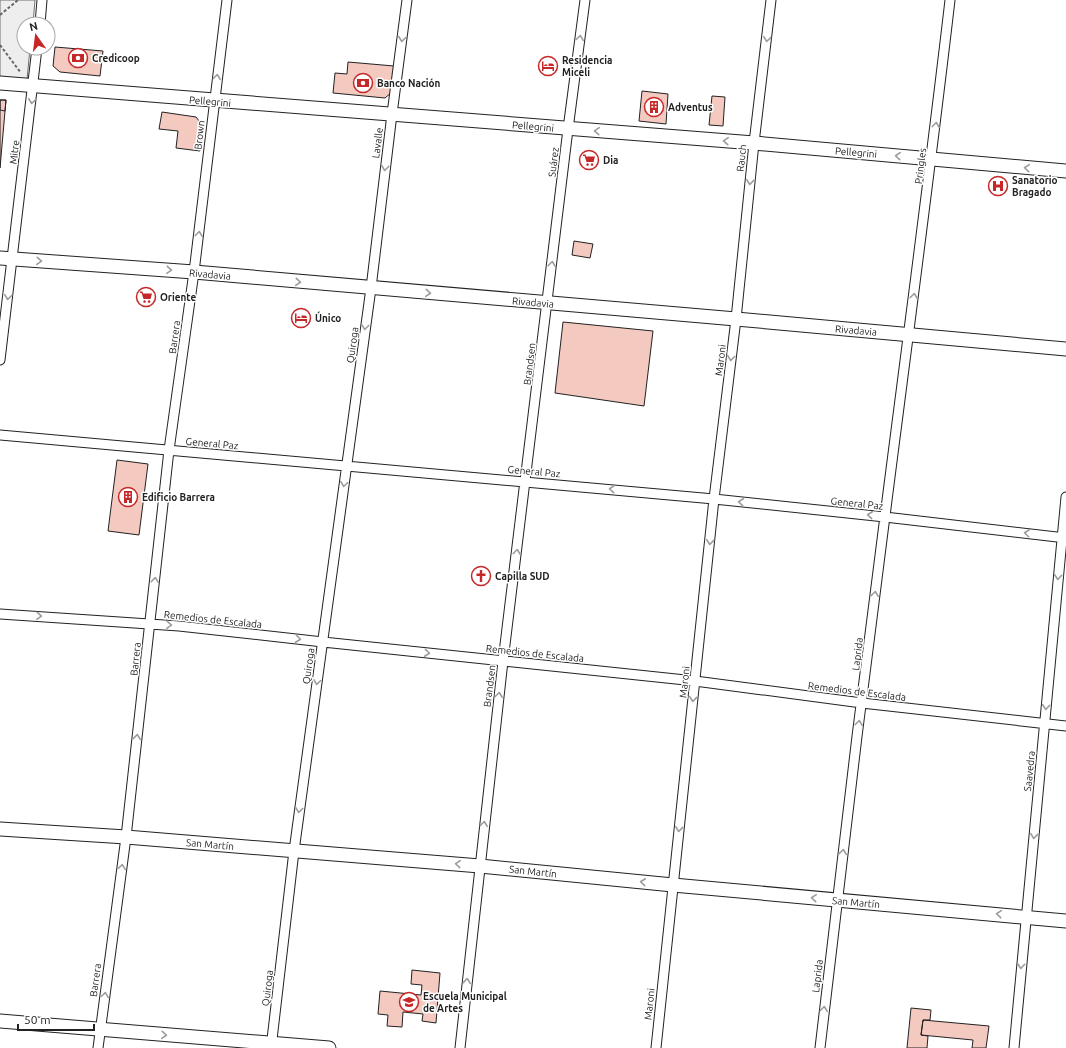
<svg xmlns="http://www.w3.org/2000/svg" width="1066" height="1048" font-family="Ubuntu,sans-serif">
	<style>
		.green { fill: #eee; stroke: #6f6f6f }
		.building { fill: #f3c9c0; stroke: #222 }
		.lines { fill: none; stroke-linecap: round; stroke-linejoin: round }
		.street-casing { stroke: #222; stroke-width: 11 }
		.secondary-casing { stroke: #222; stroke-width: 15 }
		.path { stroke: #646464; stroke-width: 2; stroke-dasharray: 3 2; stroke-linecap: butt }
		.street { stroke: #fff; stroke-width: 9 }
		.secondary { stroke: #fff; stroke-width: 13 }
		.oneway { stroke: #9c9c9c }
		.labels { text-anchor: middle; stroke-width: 3; stroke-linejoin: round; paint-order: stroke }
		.poi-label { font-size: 10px; font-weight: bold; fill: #222; stroke: #fff; text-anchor: start }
		.street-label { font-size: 10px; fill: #222; stroke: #fff }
	</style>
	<rect width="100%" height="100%" fill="#fff"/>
	<!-- green -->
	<path class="green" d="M 0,0 L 35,0 L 33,24 L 24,24 L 24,48 L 30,48 L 27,80 L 0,78 Z"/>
	<!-- building -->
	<path class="building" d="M 55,47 L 103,51 L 100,76 L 60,72 L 53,66 Z
		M 348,62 L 394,66 L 391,93 L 385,98 L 333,93 L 335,73 L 347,74 Z
		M 642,91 L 668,94 L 666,124 L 639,121 Z
		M 712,96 L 725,97 L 723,126 L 709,125 Z
		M 0,100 L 6,100 L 0,168 Z
		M 0,100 L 6,100 L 5,111 L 0,110 Z
		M 162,112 L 196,117 L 203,126 L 200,151 L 176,148 L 178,131 L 159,129 Z
		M 574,241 L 593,244 L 590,258 L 572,255 Z
		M 563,322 L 653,331 L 644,406 L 555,393 Z
		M 117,460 L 148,464 L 139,535 L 108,531 Z
		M 412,970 L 440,973 L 436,1023 L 422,1021 L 423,1014 L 403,1012 L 402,1027 L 387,1026 L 388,1015 L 378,1014 L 380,991 L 421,995 L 422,985 L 411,984 Z
		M 911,1008 L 931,1010 L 930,1020 L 923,1020 L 921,1035 L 928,1036 L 927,1048 L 907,1048 Z
		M 923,1020 L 989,1026 L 986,1048 L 972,1048 L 973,1040 L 921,1035 Z"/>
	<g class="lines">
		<defs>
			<path id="street" d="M 40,24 L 42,0
				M 0,360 L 37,48
				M 0,435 L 714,499 L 885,517 L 1066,538
				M 0,614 L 179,626 L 323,642 L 695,681 L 862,703 L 1066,726
				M 98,1048 L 126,837 L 169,450 L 194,272 L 227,0
				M 271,1048 L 294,851 L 371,288 L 392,114 L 407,0
				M 460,1048 L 503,661 L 568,129 L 585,0
				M 656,1048 L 714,499 L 736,319 L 754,143 L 771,0
				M 820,1048 C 840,871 862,693 885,516 C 907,344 930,172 950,0
				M 1014,1048 L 1066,497"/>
			<path id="secondary" d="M 0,83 L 754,143 L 1066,171
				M 0,258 L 194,272 L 736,319 L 1066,349
				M 0,829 L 126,837 L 480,866 L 673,885 L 1066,921
				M 0,1021 L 329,1048"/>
		</defs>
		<!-- street casing -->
		<use href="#street" class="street-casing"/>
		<!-- secondary casing -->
		<use href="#secondary" class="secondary-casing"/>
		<!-- path -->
		<path class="path" d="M 0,15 L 18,0
			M 0,45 L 21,73"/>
		<!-- street -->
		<use href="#street" class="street"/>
		<!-- secondary -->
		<use href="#secondary" class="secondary"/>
	</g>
	<!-- one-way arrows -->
	<defs><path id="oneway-chevron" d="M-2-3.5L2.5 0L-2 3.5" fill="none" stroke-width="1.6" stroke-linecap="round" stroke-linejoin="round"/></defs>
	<g class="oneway">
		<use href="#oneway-chevron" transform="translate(580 38) rotate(-82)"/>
		<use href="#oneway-chevron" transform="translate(402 39) rotate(98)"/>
		<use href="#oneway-chevron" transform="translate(767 39) rotate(97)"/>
		<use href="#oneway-chevron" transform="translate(217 77) rotate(-83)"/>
		<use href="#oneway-chevron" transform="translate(32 101) rotate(97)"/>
		<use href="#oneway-chevron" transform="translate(936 125) rotate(-83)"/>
		<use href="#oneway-chevron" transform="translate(597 131) rotate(-176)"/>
		<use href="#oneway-chevron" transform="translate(726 141) rotate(-176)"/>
		<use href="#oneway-chevron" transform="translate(898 156) rotate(-175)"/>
		<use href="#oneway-chevron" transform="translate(385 168) rotate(97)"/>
		<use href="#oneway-chevron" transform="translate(1027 168) rotate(-175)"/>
		<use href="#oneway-chevron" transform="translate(750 182) rotate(96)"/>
		<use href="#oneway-chevron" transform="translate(199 234) rotate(-83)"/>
		<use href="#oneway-chevron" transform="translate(39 261) rotate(4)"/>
		<use href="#oneway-chevron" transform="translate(552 264) rotate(-83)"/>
		<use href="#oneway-chevron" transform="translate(169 270) rotate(4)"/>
		<use href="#oneway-chevron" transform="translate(298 282) rotate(5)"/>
		<use href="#oneway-chevron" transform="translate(428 293) rotate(5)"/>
		<use href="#oneway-chevron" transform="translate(914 296) rotate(-83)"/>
		<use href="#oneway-chevron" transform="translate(8 297) rotate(97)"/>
		<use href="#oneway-chevron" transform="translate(365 327) rotate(98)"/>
		<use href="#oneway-chevron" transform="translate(731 358) rotate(97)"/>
		<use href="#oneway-chevron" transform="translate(344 484) rotate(98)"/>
		<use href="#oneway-chevron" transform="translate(612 489) rotate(-175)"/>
		<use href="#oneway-chevron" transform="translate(741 502) rotate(-174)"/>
		<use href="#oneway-chevron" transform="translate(870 515) rotate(-174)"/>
		<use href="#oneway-chevron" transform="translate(1027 533) rotate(-173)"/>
		<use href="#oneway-chevron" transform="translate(710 542) rotate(96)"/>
		<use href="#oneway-chevron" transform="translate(517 552) rotate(-83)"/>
		<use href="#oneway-chevron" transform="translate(1058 577) rotate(95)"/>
		<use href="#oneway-chevron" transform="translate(155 580) rotate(-84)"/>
		<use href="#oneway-chevron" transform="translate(875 594) rotate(-83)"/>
		<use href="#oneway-chevron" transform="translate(39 616) rotate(4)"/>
		<use href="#oneway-chevron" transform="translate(169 625) rotate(4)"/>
		<use href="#oneway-chevron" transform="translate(298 639) rotate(7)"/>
		<use href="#oneway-chevron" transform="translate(427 653) rotate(6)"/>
		<use href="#oneway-chevron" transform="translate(317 682) rotate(98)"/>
		<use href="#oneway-chevron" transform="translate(499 695) rotate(-83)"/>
		<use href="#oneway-chevron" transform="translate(693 699) rotate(96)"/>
		<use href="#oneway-chevron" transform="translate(1046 707) rotate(95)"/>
		<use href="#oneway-chevron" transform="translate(859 723) rotate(-83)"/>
		<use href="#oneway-chevron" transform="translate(137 737) rotate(-84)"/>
		<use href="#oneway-chevron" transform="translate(299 810) rotate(98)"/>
		<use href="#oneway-chevron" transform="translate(484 824) rotate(-83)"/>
		<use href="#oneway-chevron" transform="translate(679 829) rotate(96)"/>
		<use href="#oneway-chevron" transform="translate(1034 836) rotate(96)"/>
		<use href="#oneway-chevron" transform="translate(843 852) rotate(-83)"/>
		<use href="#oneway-chevron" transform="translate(458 864) rotate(-175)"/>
		<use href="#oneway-chevron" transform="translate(122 867) rotate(-82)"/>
		<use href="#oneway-chevron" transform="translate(643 882) rotate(-174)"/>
		<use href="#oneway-chevron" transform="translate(814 898) rotate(-175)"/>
		<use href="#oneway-chevron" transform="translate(999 914) rotate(-175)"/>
		<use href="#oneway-chevron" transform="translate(1021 966) rotate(95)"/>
		<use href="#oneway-chevron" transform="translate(467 981) rotate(-84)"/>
		<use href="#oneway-chevron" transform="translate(105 995) rotate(-82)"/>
		<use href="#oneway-chevron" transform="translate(824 1009) rotate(-83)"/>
		<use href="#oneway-chevron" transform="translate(164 1035) rotate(5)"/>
	</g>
	<!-- icons -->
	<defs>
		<symbol id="bank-ring" viewBox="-11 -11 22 22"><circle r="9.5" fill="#fff" stroke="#c62828" stroke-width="1.5"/><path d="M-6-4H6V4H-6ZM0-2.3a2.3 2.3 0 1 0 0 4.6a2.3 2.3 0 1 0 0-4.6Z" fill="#c62828"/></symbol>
		<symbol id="hotel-ring" viewBox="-11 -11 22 22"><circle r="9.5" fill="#fff" stroke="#c62828" stroke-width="1.5"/><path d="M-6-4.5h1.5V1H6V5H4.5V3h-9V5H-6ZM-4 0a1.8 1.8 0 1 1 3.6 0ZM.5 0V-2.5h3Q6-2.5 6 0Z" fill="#c62828"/></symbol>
		<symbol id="building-ring" viewBox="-11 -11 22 22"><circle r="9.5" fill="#fff" stroke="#c62828" stroke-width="1.5"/><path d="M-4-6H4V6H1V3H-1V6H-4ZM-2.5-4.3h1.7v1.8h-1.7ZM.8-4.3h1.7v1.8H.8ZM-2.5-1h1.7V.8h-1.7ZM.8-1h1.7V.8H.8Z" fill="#c62828"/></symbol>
		<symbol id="supermarket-ring" viewBox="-11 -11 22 22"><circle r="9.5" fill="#fff" stroke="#c62828" stroke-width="1.5"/><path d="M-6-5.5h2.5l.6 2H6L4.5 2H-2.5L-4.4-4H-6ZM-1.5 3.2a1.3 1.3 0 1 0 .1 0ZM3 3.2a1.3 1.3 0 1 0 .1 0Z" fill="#c62828"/></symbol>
		<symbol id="hospital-ring" viewBox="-11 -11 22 22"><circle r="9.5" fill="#fff" stroke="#c62828" stroke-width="1.5"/><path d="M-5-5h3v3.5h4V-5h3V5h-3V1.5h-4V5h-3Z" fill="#c62828"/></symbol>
		<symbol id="church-ring" viewBox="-11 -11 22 22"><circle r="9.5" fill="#fff" stroke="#c62828" stroke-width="1.5"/><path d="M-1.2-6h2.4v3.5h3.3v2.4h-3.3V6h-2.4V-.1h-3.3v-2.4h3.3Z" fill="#c62828"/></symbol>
		<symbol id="school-ring" viewBox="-11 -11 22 22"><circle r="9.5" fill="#fff" stroke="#c62828" stroke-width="1.5"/><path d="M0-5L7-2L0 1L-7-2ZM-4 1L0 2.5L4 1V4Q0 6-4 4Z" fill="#c62828"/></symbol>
	</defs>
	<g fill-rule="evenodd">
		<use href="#bank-ring" x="67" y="47" width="22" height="22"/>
		<use href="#hotel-ring" x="537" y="55" width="22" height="22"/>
		<use href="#bank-ring" x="352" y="72" width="22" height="22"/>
		<use href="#building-ring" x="643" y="96" width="22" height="22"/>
		<use href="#supermarket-ring" x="578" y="149" width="22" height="22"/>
		<use href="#hospital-ring" x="987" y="175" width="22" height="22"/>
		<use href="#supermarket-ring" x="135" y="286" width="22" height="22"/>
		<use href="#hotel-ring" x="290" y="307" width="22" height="22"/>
		<use href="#building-ring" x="117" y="486" width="22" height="22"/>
		<use href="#church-ring" x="470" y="565" width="22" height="22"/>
		<use href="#school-ring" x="398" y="991" width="22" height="22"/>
	</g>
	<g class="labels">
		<!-- poi labels -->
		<g class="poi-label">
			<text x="92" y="62">Credicoop</text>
			<text x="562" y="64">Residencia<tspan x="562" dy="12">Miceli</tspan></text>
			<text x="377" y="87">Banco Nación</text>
			<text x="668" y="111">Adventus</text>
			<text x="603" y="164">Dia</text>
			<text x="1012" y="184">Sanatorio<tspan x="1012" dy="12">Bragado</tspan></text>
			<text x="160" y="301">Oriente</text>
			<text x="315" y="322">Único</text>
			<text x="142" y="501">Edificio Barrera</text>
			<text x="495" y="580">Capilla SUD</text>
			<text x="423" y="1000">Escuela Municipal<tspan x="423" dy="12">de Artes</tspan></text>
		</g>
		<!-- street labels -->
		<g class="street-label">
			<text transform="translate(210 101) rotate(5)" y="4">Pellegrini</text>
			<text transform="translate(533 126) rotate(5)" y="4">Pellegrini</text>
			<text transform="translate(199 135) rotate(-83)" y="4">Brown</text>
			<text transform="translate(377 143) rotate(-83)" y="4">Lavalle</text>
			<text transform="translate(14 152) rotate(-83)" y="4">Mitre</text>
			<text transform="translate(856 152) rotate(5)" y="4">Pellegrini</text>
			<text transform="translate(741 158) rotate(-84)" y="4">Rauch</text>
			<text transform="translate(553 162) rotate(-83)" y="4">Suárez</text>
			<text transform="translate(920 166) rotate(-83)" y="4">Pringles</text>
			<text transform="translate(210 274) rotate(5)" y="4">Rivadavia</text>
			<text transform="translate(533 302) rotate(5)" y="4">Rivadavia</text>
			<text transform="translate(856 330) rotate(5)" y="4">Rivadavia</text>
			<text transform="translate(174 337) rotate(-82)" y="4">Barrera</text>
			<text transform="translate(352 345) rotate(-82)" y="4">Quiroga</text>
			<text transform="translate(720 360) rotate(-83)" y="4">Maroni</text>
			<text transform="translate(529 364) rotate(-83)" y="4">Brandsen</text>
			<text transform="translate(212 443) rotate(5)" y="4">General Paz</text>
			<text transform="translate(534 471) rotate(5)" y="4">General Paz</text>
			<text transform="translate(857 503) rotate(6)" y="4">General Paz</text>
			<text transform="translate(213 619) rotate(6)" y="4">Remedios de Escalada</text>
			<text transform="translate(535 653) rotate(6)" y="4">Remedios de Escalada</text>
			<text transform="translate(857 654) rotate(-83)" y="4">Laprida</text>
			<text transform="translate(135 659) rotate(-84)" y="4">Barrera</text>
			<text transform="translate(308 666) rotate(-82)" y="4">Quiroga</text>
			<text transform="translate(684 682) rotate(-84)" y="4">Maroni</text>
			<text transform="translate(489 686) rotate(-83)" y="4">Brandsen</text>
			<text transform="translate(857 691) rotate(7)" y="4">Remedios de Escalada</text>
			<text transform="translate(1029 771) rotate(-84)" y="4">Saavedra</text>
			<text transform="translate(210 844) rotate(5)" y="4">San Martín</text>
			<text transform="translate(533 871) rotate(6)" y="4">San Martín</text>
			<text transform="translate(856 902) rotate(5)" y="4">San Martín</text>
			<text transform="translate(817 976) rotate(-83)" y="4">Laprida</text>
			<text transform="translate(95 980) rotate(-82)" y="4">Barrera</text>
			<text transform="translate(267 988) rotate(-83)" y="4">Quiroga</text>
			<text transform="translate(649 1004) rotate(-84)" y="4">Maroni</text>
		</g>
	</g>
	<!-- north arrow -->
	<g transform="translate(36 36) rotate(346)"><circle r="19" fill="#ffffff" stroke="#a7a7a7"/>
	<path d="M0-3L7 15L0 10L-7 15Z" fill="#c62828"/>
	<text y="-6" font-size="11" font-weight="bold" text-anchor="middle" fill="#222222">N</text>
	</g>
	<!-- scale -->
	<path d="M18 1024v6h76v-6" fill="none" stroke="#222222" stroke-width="2"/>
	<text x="24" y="1024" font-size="12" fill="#222222" stroke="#ffffff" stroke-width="3" paint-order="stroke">50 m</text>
</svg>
